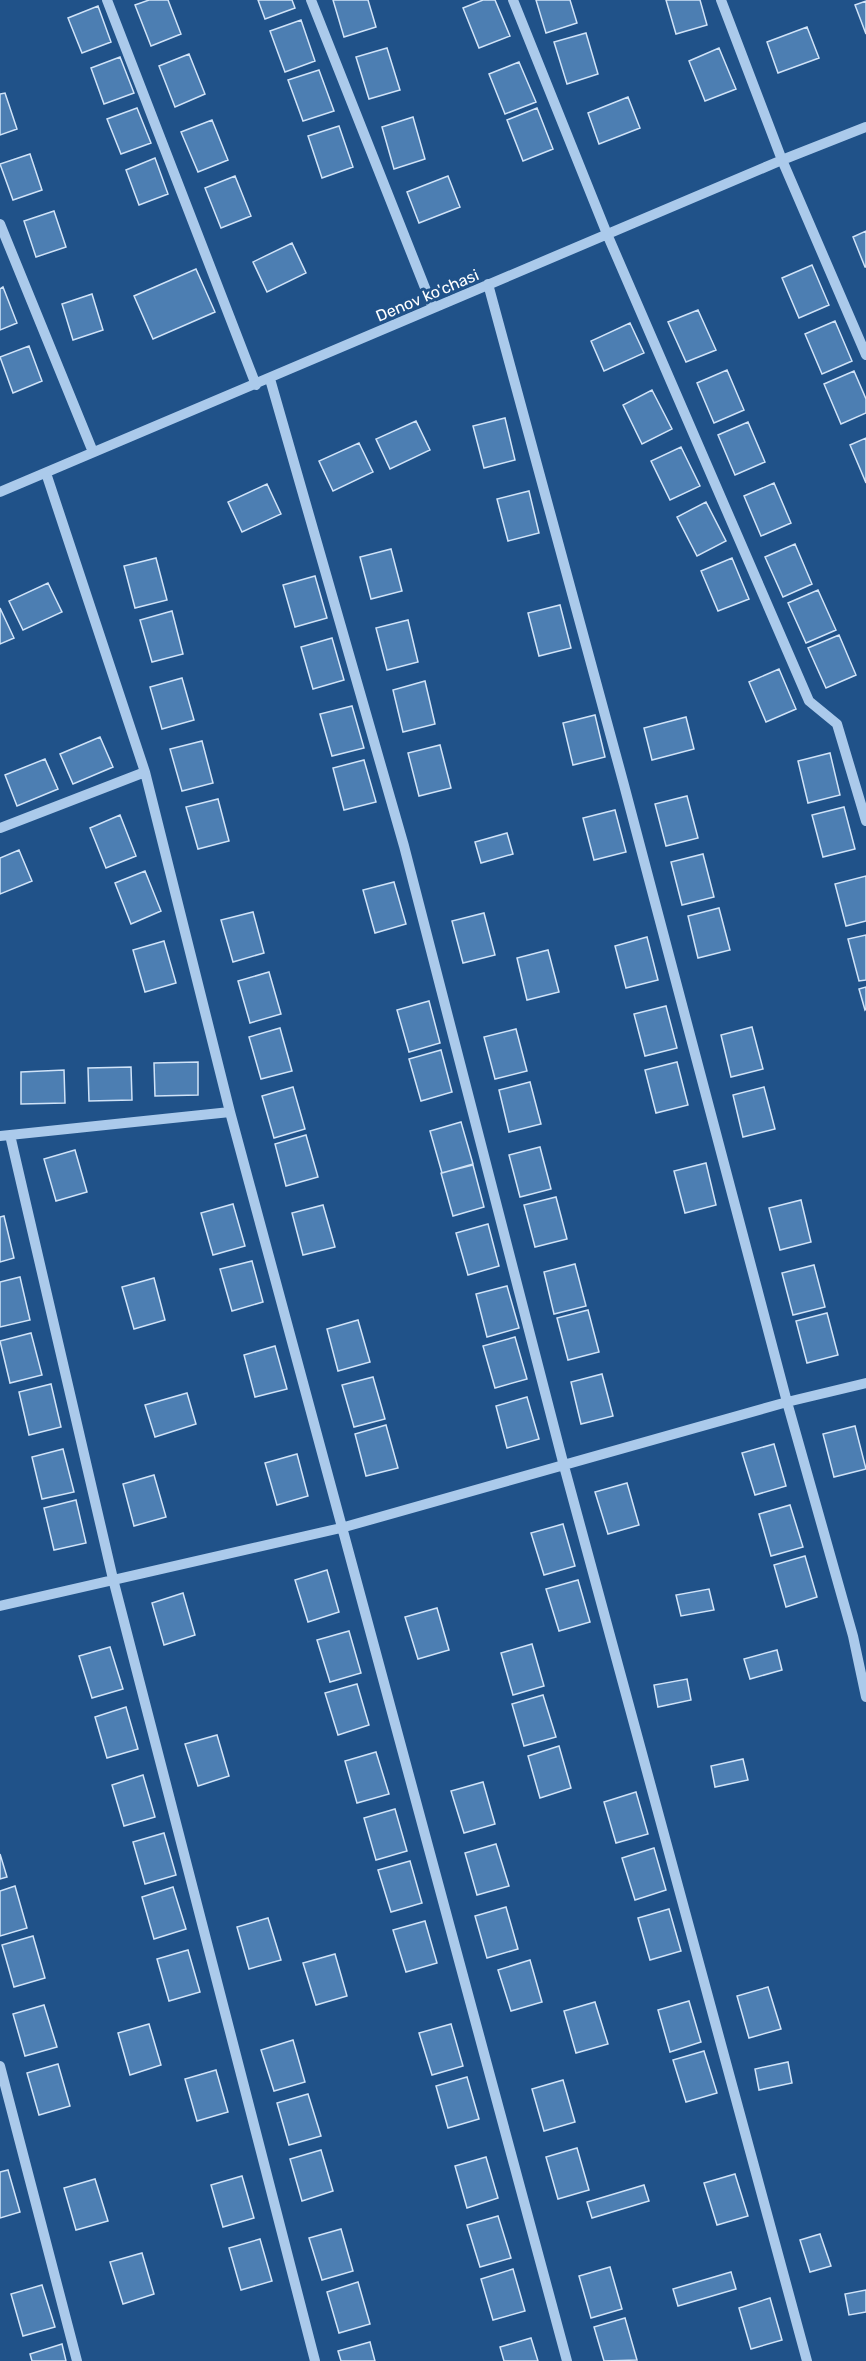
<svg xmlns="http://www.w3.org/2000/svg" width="866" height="2361" font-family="Rubik,sans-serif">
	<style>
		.building { fill: #4c7eb2; stroke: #d0e3f8; stroke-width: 1.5 }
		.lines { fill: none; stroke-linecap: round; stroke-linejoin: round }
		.minor { stroke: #abcaeb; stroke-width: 10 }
		.labels { text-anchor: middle; stroke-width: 6; stroke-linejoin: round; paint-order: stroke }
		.street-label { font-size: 16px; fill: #fff; stroke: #205289 }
	</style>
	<rect width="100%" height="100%" fill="#205289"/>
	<!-- building -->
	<path class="building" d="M 149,0 L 168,0 L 181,34 L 151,46 L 135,5 Z
		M 258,0 L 292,0 L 295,8 L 265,19 Z
		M 333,0 L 368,0 L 376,27 L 344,37 Z
		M 483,0 L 495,0 L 510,36 L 479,48 L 463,8 Z
		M 536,0 L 570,0 L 577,23 L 546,33 Z
		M 666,0 L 700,0 L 707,25 L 676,34 Z
		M 866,1 L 866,34 L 855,5 Z
		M 98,6 L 111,42 L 82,53 L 68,18 Z
		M 301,20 L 315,61 L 285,72 L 270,31 Z
		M 807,27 L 819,58 L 778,73 L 767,42 Z
		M 586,33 L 598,74 L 567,84 L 554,42 Z
		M 387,48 L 400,90 L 369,99 L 356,57 Z
		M 719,48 L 736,89 L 705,101 L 689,61 Z
		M 189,54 L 205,94 L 175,107 L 159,66 Z
		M 120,57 L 134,93 L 104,104 L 91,68 Z
		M 519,62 L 536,102 L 505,114 L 489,74 Z
		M 319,70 L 334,111 L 303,121 L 288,80 Z
		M 5,93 L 17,129 L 0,135 L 0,94 Z
		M 628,97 L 640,128 L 599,144 L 588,113 Z
		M 137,108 L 151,143 L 121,154 L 107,119 Z
		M 537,108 L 553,149 L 523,161 L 507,120 Z
		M 413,117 L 425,159 L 394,169 L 382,127 Z
		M 212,120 L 228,160 L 198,172 L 181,132 Z
		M 339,126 L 353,167 L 322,178 L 308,136 Z
		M 30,154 L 42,190 L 13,200 L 0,164 Z
		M 155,158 L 168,194 L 139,205 L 126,170 Z
		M 235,176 L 251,216 L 221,228 L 205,188 Z
		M 448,176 L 460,207 L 419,223 L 407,192 Z
		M 54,211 L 66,247 L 36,257 L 24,221 Z
		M 866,231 L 866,267 L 865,267 L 853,237 Z
		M 292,243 L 306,273 L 267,292 L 253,262 Z
		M 812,265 L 829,305 L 799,318 L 782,278 Z
		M 196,269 L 215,312 L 153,339 L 134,296 Z
		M 3,287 L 17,323 L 0,330 L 0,289 Z
		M 92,294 L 103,330 L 73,340 L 62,304 Z
		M 698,310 L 716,350 L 686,362 L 668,322 Z
		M 835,321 L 852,361 L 822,374 L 805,334 Z
		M 630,323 L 644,353 L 604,371 L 591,341 Z
		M 29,346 L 42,381 L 13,393 L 0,357 Z
		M 727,370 L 744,410 L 714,423 L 697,383 Z
		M 854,371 L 866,399 L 866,413 L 841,424 L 824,384 Z
		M 652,390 L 672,429 L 642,444 L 623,405 Z
		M 505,418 L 515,460 L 484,468 L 473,426 Z
		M 416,421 L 430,450 L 390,469 L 376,439 Z
		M 748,422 L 765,462 L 735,475 L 718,435 Z
		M 866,438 L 866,483 L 850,445 Z
		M 359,443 L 373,472 L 333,491 L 319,461 Z
		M 681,447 L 700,486 L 670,500 L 651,461 Z
		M 774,483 L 791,523 L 761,536 L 744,496 Z
		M 267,484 L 281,514 L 242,532 L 228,502 Z
		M 529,491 L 539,533 L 508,541 L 497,499 Z
		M 706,502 L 726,541 L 697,556 L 677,517 Z
		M 795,544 L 812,584 L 783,597 L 765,557 Z
		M 391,549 L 402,591 L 371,599 L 360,557 Z
		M 156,558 L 167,600 L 135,608 L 124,566 Z
		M 732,558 L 749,599 L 718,611 L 701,571 Z
		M 315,576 L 327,618 L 295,627 L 283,585 Z
		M 48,583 L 62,612 L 23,630 L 9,601 Z
		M 818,590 L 836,630 L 806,643 L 788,603 Z
		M 560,605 L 571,648 L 539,656 L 528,613 Z
		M 0,608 L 14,638 L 0,644 Z
		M 172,611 L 183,654 L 152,662 L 140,620 Z
		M 408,620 L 418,662 L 387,670 L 376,628 Z
		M 839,635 L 856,675 L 826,688 L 808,648 Z
		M 332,638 L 344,680 L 313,689 L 301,647 Z
		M 779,669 L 796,709 L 766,722 L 749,682 Z
		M 182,678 L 194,720 L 162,729 L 150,687 Z
		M 425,681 L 435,724 L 403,732 L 393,690 Z
		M 352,706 L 364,748 L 332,756 L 320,714 Z
		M 595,715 L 605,757 L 573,765 L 563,723 Z
		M 686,717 L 694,749 L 652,760 L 644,728 Z
		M 100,737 L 113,767 L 73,784 L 60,754 Z
		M 202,741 L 213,783 L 182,791 L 170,749 Z
		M 440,745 L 451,788 L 419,796 L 408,753 Z
		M 830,753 L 840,795 L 808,803 L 798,761 Z
		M 45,759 L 58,789 L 17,806 L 5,775 Z
		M 364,760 L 376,802 L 344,810 L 333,768 Z
		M 687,796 L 698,838 L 666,846 L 655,804 Z
		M 218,799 L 229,841 L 198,849 L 186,807 Z
		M 844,807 L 855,849 L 823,857 L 812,815 Z
		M 615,810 L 626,852 L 594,860 L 583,818 Z
		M 120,815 L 136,856 L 106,868 L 90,828 Z
		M 507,833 L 513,854 L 481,863 L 475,842 Z
		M 19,850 L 32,881 L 0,894 L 0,858 Z
		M 703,854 L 714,897 L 682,905 L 671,862 Z
		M 145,871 L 161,911 L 131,924 L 115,883 Z
		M 866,876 L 866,921 L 846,926 L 835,884 Z
		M 394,882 L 406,924 L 375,933 L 363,890 Z
		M 719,908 L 730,950 L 698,958 L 688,916 Z
		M 253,912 L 264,953 L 233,962 L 221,920 Z
		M 484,913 L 495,955 L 463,963 L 452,921 Z
		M 866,935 L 866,980 L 859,981 L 848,939 Z
		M 647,937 L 658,980 L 626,988 L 615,946 Z
		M 164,941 L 176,983 L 145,992 L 133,950 Z
		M 548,950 L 559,992 L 527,1000 L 517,958 Z
		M 269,972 L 281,1014 L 250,1023 L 238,981 Z
		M 866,987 L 866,1009 L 865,1010 L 859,989 Z
		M 429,1001 L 440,1043 L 409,1052 L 397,1010 Z
		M 666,1006 L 677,1048 L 645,1056 L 634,1014 Z
		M 752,1027 L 763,1069 L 731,1077 L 721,1035 Z
		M 280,1028 L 292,1071 L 261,1079 L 249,1037 Z
		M 516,1029 L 527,1071 L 495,1079 L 484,1037 Z
		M 441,1050 L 452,1092 L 421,1101 L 409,1059 Z
		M 198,1062 L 198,1095 L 155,1096 L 154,1063 Z
		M 677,1062 L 688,1105 L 656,1113 L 645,1070 Z
		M 131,1067 L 132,1100 L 89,1101 L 88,1068 Z
		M 64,1070 L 65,1103 L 21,1104 L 21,1072 Z
		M 530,1082 L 541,1124 L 509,1132 L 499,1090 Z
		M 293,1087 L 305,1129 L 274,1138 L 262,1096 Z
		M 764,1087 L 775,1129 L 743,1137 L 733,1095 Z
		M 461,1122 L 473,1164 L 442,1173 L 430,1131 Z
		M 306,1135 L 318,1177 L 286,1186 L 275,1144 Z
		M 540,1147 L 551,1189 L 520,1197 L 509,1155 Z
		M 75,1150 L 87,1192 L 56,1201 L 44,1159 Z
		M 706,1163 L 716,1205 L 685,1213 L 674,1171 Z
		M 473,1165 L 484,1207 L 453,1216 L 441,1173 Z
		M 556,1197 L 567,1239 L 535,1247 L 524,1205 Z
		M 801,1200 L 811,1242 L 780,1250 L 769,1208 Z
		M 233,1204 L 245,1246 L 213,1255 L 201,1213 Z
		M 323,1205 L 335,1247 L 303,1255 L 292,1213 Z
		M 4,1216 L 14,1258 L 0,1262 L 0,1217 Z
		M 488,1224 L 499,1266 L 468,1275 L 456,1233 Z
		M 252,1261 L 263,1302 L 232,1311 L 220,1269 Z
		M 575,1264 L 586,1306 L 554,1314 L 544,1272 Z
		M 814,1265 L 825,1307 L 793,1315 L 782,1273 Z
		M 20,1277 L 30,1320 L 0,1327 L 0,1282 Z
		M 154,1278 L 165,1320 L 134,1329 L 122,1287 Z
		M 507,1286 L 519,1328 L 487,1337 L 476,1294 Z
		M 588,1310 L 599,1352 L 568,1360 L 557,1318 Z
		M 827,1313 L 838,1355 L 807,1363 L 796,1321 Z
		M 358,1320 L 370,1362 L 338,1371 L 327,1329 Z
		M 31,1333 L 42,1375 L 10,1383 L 0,1341 Z
		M 515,1337 L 527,1379 L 495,1388 L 483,1346 Z
		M 275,1346 L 287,1389 L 255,1397 L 244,1355 Z
		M 602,1374 L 613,1416 L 581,1424 L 571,1382 Z
		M 373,1377 L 385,1419 L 354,1427 L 342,1385 Z
		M 51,1384 L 61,1427 L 29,1435 L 19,1392 Z
		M 187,1393 L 196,1424 L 155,1437 L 145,1405 Z
		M 527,1397 L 539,1439 L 507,1448 L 496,1406 Z
		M 386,1425 L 398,1468 L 366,1476 L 355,1434 Z
		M 855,1426 L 866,1469 L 834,1477 L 823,1434 Z
		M 774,1444 L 786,1486 L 755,1495 L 742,1453 Z
		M 63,1449 L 74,1492 L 42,1499 L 32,1457 Z
		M 297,1454 L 308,1496 L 277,1505 L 265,1463 Z
		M 154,1475 L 166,1517 L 134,1526 L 123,1484 Z
		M 627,1483 L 639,1525 L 608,1534 L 595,1492 Z
		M 76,1500 L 86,1543 L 54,1550 L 44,1508 Z
		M 790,1505 L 803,1547 L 771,1556 L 759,1514 Z
		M 563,1524 L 575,1566 L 544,1575 L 531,1533 Z
		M 805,1556 L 817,1597 L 786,1607 L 774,1565 Z
		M 327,1570 L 339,1612 L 308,1622 L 295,1580 Z
		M 578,1580 L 590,1622 L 559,1631 L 546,1589 Z
		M 709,1589 L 714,1610 L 681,1616 L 676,1595 Z
		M 183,1593 L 195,1635 L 164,1645 L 152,1603 Z
		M 437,1608 L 449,1650 L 418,1659 L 405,1617 Z
		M 349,1631 L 361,1673 L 330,1682 L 317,1640 Z
		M 532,1644 L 544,1686 L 513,1695 L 501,1653 Z
		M 110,1647 L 123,1689 L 92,1698 L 79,1656 Z
		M 777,1650 L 782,1670 L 750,1679 L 744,1659 Z
		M 687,1679 L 691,1700 L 658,1707 L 654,1685 Z
		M 357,1684 L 369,1725 L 338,1735 L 325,1693 Z
		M 543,1695 L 556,1737 L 524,1746 L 512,1704 Z
		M 126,1707 L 138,1749 L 107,1758 L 95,1717 Z
		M 217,1735 L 229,1776 L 198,1786 L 185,1744 Z
		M 559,1746 L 571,1788 L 540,1798 L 528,1756 Z
		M 376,1752 L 389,1794 L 357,1803 L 345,1761 Z
		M 743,1759 L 748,1780 L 715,1787 L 711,1766 Z
		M 143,1775 L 155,1817 L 124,1826 L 112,1785 Z
		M 483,1782 L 495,1824 L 464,1833 L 451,1791 Z
		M 636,1792 L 648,1834 L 616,1843 L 604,1802 Z
		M 395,1809 L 407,1851 L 376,1860 L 364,1818 Z
		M 164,1833 L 176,1875 L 145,1884 L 133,1842 Z
		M 496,1844 L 509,1886 L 477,1895 L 465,1853 Z
		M 654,1848 L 666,1890 L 635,1900 L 622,1858 Z
		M 0,1854 L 7,1877 L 0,1879 Z
		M 410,1861 L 422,1903 L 391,1912 L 378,1870 Z
		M 15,1886 L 27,1928 L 0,1936 L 0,1891 Z
		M 173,1887 L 186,1929 L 154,1939 L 142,1897 Z
		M 506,1907 L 518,1949 L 487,1958 L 475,1916 Z
		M 669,1909 L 681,1951 L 650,1960 L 638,1918 Z
		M 268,1918 L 281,1960 L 249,1969 L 237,1927 Z
		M 425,1921 L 437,1963 L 406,1972 L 393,1930 Z
		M 33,1936 L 45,1978 L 14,1987 L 2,1945 Z
		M 188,1950 L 200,1992 L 169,2001 L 157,1959 Z
		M 335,1954 L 347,1996 L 316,2005 L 303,1963 Z
		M 530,1960 L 542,2002 L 511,2011 L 498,1970 Z
		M 768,1987 L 781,2029 L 749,2038 L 737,1996 Z
		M 689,2001 L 701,2042 L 670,2052 L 658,2010 Z
		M 595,2002 L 608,2044 L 576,2053 L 564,2011 Z
		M 44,2005 L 57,2047 L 25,2056 L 13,2014 Z
		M 149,2024 L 161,2065 L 130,2075 L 118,2033 Z
		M 451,2024 L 463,2066 L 432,2075 L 419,2033 Z
		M 293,2040 L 305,2082 L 274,2091 L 261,2050 Z
		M 704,2051 L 717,2093 L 686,2102 L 673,2060 Z
		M 788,2062 L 792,2083 L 759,2090 L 755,2069 Z
		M 58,2064 L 70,2106 L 39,2115 L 27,2073 Z
		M 216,2070 L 228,2112 L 197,2121 L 185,2079 Z
		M 467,2077 L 479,2119 L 448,2128 L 436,2086 Z
		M 563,2080 L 575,2122 L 544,2131 L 532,2089 Z
		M 308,2094 L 321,2136 L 289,2145 L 277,2103 Z
		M 577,2148 L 589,2190 L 558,2199 L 546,2157 Z
		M 321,2150 L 333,2191 L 302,2201 L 290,2159 Z
		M 486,2157 L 498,2198 L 467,2208 L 455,2166 Z
		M 8,2170 L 20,2212 L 0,2218 L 0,2172 Z
		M 735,2174 L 748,2216 L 717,2225 L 704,2183 Z
		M 242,2176 L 254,2218 L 223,2227 L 211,2185 Z
		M 95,2179 L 108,2221 L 76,2230 L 64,2188 Z
		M 644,2185 L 649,2201 L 592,2218 L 587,2202 Z
		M 498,2216 L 511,2258 L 480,2267 L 467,2225 Z
		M 341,2229 L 353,2271 L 322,2280 L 309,2238 Z
		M 820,2234 L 831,2266 L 810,2272 L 800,2240 Z
		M 260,2239 L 272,2281 L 241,2290 L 229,2248 Z
		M 142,2253 L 154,2294 L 123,2304 L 110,2262 Z
		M 610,2267 L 622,2309 L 591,2318 L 579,2276 Z
		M 513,2269 L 525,2311 L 493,2320 L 481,2279 Z
		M 731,2272 L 736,2289 L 678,2306 L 673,2289 Z
		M 358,2282 L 370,2324 L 339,2333 L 327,2292 Z
		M 42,2285 L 55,2327 L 23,2336 L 11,2294 Z
		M 866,2290 L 866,2312 L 849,2315 L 845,2294 Z
		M 770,2298 L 782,2340 L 751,2349 L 739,2308 Z
		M 625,2318 L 637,2360 L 604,2361 L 594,2327 Z
		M 531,2338 L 538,2361 L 504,2361 L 500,2347 Z
		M 370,2342 L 375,2361 L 341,2361 L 338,2351 Z
		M 62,2344 L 66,2361 L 32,2361 L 30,2354 Z"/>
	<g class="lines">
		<!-- minor -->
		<path class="minor" d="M 107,0 L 256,385
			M 311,0 L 433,308
			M 513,0 L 607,234 L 809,701 L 837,724 L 866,821
			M 721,0 L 782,160 L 866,355
			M 0,224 L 93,452
			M 488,284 L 624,785 L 787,1402 L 853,1636 L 866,1697
			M 270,379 L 404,846 L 564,1466 L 807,2361
			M 46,473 L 145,772 L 230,1112 L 567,2361
			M 0,492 L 782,160 L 866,127
			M 0,828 L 145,772
			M 10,1135 L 113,1579 L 315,2361
			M 0,1136 L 230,1112
			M 0,1606 L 341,1528 L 787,1402 L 866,1383
			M 0,2066 L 77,2361"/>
	</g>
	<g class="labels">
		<!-- street labels -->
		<g class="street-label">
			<text transform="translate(427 295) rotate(-23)" y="6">Denov ko'chasi</text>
		</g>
	</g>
</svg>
